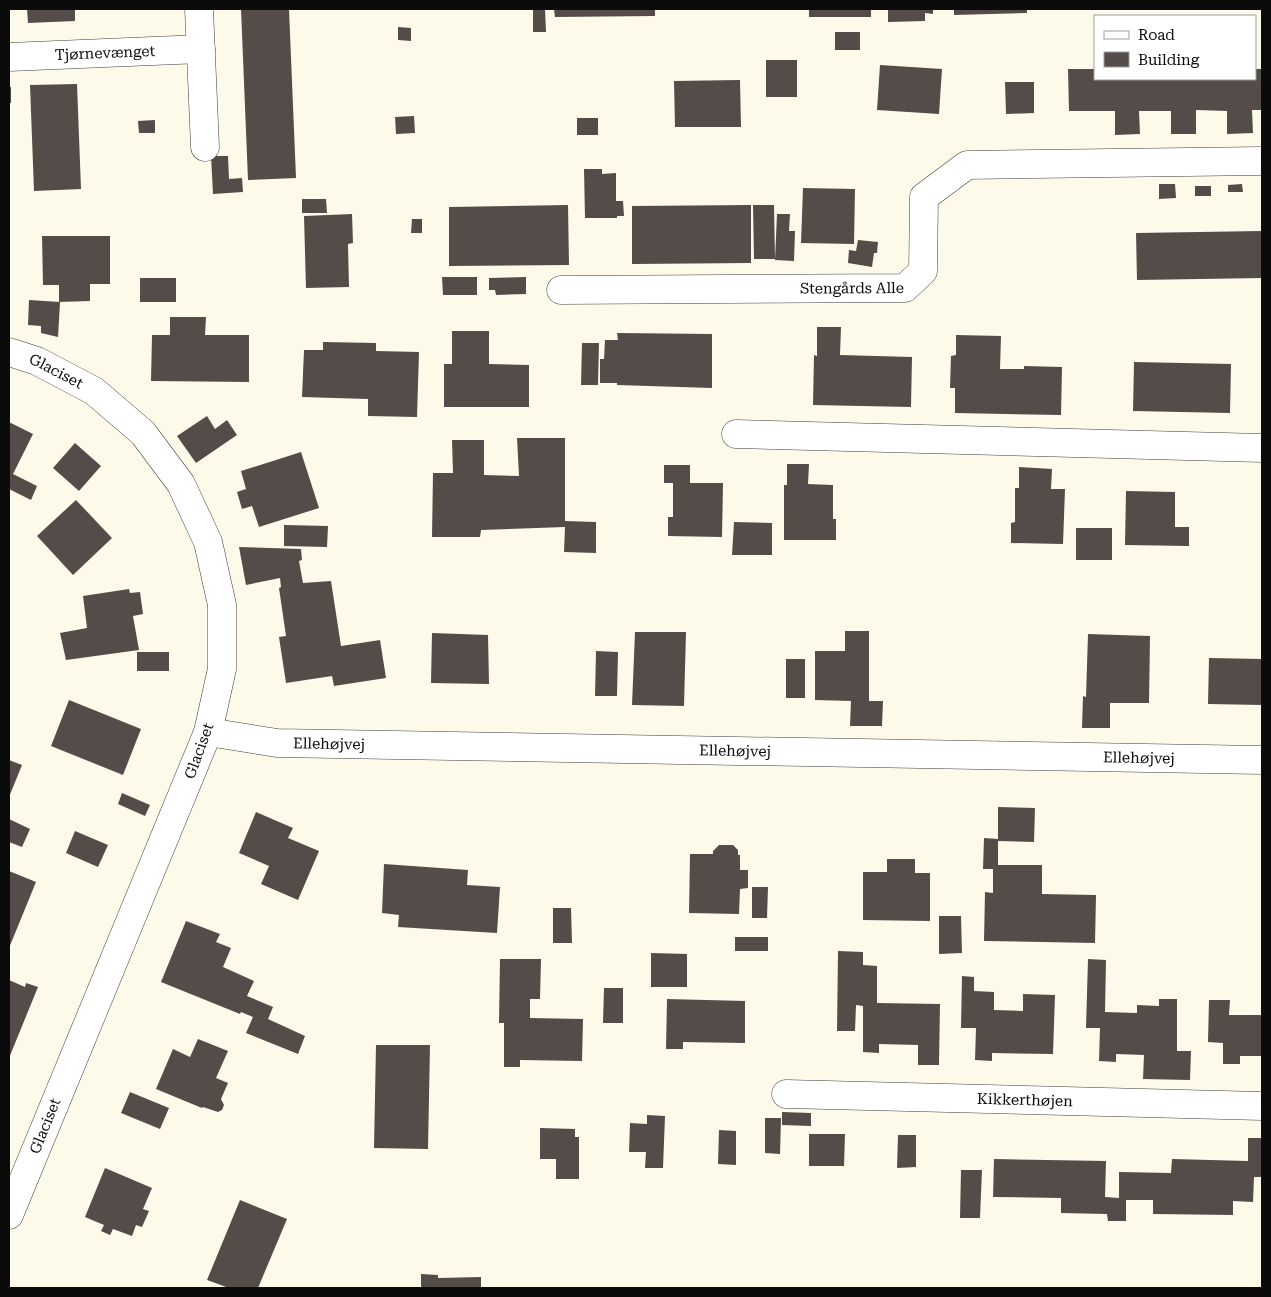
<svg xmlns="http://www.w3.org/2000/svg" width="1271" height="1297" font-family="'Roboto Serif',serif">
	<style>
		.building { fill: #534c48 }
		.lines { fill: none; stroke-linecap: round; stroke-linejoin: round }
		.minor-casing { stroke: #3e3e3e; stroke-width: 29 }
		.minor { stroke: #fff; stroke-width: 28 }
		.labels { text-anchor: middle; stroke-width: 5; stroke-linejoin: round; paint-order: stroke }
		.street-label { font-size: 15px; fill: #0b0b0b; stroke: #fff }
	</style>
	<rect width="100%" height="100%" fill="#fefaea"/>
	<!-- building -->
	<path class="building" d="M 27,9 L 75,9 L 75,21 L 28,23 Z
		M 241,9 L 289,9 L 296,178 L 248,180 Z
		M 533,9 L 545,9 L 546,32 L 533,32 Z
		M 554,9 L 655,9 L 655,16 L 555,17 Z
		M 809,9 L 871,9 L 871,17 L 809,17 Z
		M 888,9 L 933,9 L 933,14 L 925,13 L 925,21 L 888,22 Z
		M 954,9 L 1027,9 L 1027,13 L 954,15 Z
		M 398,27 L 411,28 L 411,41 L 398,40 Z
		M 835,32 L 860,32 L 860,50 L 835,50 Z
		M 766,60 L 797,60 L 797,97 L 766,97 Z
		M 880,65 L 942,69 L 939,114 L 877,110 Z
		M 1068,69 L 1095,69 L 1095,79 L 1255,79 L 1255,69 L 1262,69 L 1262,110 L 1252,110 L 1253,133 L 1227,134 L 1227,111 L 1196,110 L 1196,134 L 1171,134 L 1171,111 L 1139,111 L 1140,134 L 1115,135 L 1115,111 L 1069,111 Z
		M 740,80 L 741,127 L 675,127 L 674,81 Z
		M 1005,82 L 1034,82 L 1034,113 L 1006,114 Z
		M 77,84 L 81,189 L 34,191 L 30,85 Z
		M 9,87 L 11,87 L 11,103 L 9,103 Z
		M 414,116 L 415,133 L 396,134 L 395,117 Z
		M 577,118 L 598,118 L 598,135 L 577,135 Z
		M 155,120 L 155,133 L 139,133 L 138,121 Z
		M 211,156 L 228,156 L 229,179 L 242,178 L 243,192 L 213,194 Z
		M 584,169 L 602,169 L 602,174 L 616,173 L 616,201 L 623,201 L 624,216 L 617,216 L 617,218 L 585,218 Z
		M 1159,184 L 1175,184 L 1176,198 L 1159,199 Z
		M 1242,184 L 1243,192 L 1228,192 L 1228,185 Z
		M 1195,186 L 1211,186 L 1211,196 L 1195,196 Z
		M 803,188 L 855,189 L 854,244 L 801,243 Z
		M 302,199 L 326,199 L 327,213 L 302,213 Z
		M 568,205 L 569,265 L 449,266 L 449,207 Z
		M 751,205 L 751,263 L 632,264 L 632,206 Z
		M 753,205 L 774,205 L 775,259 L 754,259 Z
		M 352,214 L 353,243 L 348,244 L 349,287 L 306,288 L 304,216 Z
		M 777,214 L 790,214 L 789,231 L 795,231 L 794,261 L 775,260 Z
		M 412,219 L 422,219 L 422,233 L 411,233 Z
		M 1262,231 L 1262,278 L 1137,280 L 1136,233 Z
		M 42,236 L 110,236 L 110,284 L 90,284 L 90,301 L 59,302 L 59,285 L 43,285 Z
		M 858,240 L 878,242 L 877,253 L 874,253 L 872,267 L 848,263 L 849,250 L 856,251 Z
		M 442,277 L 477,277 L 477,295 L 443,295 Z
		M 526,277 L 526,294 L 496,295 L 495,290 L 489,290 L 489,278 Z
		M 140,278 L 176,278 L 176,302 L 140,302 Z
		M 29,300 L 60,302 L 58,337 L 41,333 L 41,326 L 28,325 Z
		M 170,317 L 206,317 L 205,335 L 249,335 L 249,382 L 151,381 L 152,335 L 170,335 Z
		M 817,327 L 841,327 L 840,355 L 912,357 L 911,407 L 813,405 L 814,355 L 817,356 Z
		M 452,331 L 489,331 L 489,364 L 529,365 L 529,407 L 444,407 L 444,364 L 452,364 Z
		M 617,333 L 712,334 L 712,388 L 617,385 L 617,383 L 600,383 L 600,359 L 604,359 L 605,340 L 618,340 Z
		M 956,335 L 1001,336 L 1000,369 L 1024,369 L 1024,366 L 1062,367 L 1061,415 L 955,413 L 955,388 L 950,388 L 951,356 L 956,355 Z
		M 323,342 L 376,343 L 376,351 L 419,352 L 417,417 L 368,416 L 368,399 L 302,397 L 304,350 L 323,350 Z
		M 582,343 L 599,343 L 598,385 L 581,385 Z
		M 1134,362 L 1231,364 L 1230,413 L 1133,411 Z
		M 207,416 L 215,429 L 227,420 L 237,435 L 196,463 L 177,436 Z
		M 9,422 L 33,434 L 13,474 L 37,486 L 31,500 L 9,489 Z
		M 517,438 L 565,438 L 565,521 L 596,522 L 596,553 L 564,552 L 565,527 L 481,530 L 480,537 L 432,537 L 433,473 L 453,473 L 452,440 L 484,440 L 484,475 L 519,476 Z
		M 75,443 L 101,466 L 79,491 L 53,468 Z
		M 301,452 L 319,508 L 259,527 L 252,506 L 242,509 L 237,492 L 246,489 L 241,471 Z
		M 787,464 L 809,464 L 808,484 L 833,485 L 833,519 L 836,519 L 836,540 L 784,540 L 784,485 L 787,485 Z
		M 664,465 L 690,465 L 690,483 L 723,483 L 722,537 L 668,536 L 668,517 L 673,517 L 673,483 L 664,483 Z
		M 1019,467 L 1052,469 L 1051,489 L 1065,489 L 1063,544 L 1011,543 L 1011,523 L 1015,522 L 1015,488 L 1019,488 Z
		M 1126,491 L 1175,492 L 1175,527 L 1189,527 L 1189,546 L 1125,545 Z
		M 76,500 L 112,538 L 73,575 L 37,536 Z
		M 734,522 L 772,523 L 772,555 L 732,555 Z
		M 284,525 L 328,526 L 327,547 L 284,546 Z
		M 1076,528 L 1112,528 L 1112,560 L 1076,560 Z
		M 239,547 L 301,549 L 302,560 L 299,561 L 303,583 L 331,581 L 341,646 L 380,640 L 386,678 L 334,686 L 332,676 L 286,683 L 279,637 L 286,636 L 279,588 L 281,587 L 280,578 L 246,585 Z
		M 129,589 L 130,593 L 140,592 L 143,614 L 133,616 L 139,650 L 66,660 L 60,633 L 87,628 L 83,596 Z
		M 845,631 L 869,631 L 869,701 L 883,701 L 882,726 L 850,726 L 851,701 L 815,700 L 815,651 L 845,651 Z
		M 635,632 L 686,632 L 684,706 L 632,705 Z
		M 432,633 L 488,635 L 489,684 L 431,683 Z
		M 1088,634 L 1150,636 L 1149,703 L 1110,703 L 1110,728 L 1082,728 L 1083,696 L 1086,697 Z
		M 596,651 L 618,652 L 617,696 L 595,696 Z
		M 137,652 L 169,652 L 169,671 L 137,671 Z
		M 1209,658 L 1262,659 L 1262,705 L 1208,704 Z
		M 786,659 L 805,659 L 805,698 L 786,698 Z
		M 69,700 L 141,729 L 123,775 L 51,746 Z
		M 9,760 L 22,765 L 9,797 Z
		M 122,793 L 150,805 L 145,816 L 118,804 Z
		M 998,807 L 1035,808 L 1034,842 L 998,841 L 998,865 L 1042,865 L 1042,894 L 1096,895 L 1095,943 L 984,941 L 985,892 L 993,893 L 993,869 L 983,869 L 984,838 L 998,839 Z
		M 256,812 L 293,828 L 288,838 L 319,851 L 298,900 L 261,884 L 269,866 L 239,853 Z
		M 9,819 L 30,829 L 22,847 L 9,842 Z
		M 75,831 L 108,845 L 98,867 L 66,853 Z
		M 719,845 L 733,845 L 738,850 L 738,855 L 740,855 L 740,870 L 748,870 L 748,888 L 740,889 L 739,914 L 689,913 L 690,854 L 713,854 L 713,851 Z
		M 887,859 L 915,859 L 915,873 L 930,873 L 930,921 L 863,920 L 863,872 L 887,872 Z
		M 384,864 L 468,870 L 467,885 L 500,887 L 497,933 L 398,927 L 399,915 L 382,913 Z
		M 9,871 L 36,882 L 9,948 Z
		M 752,887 L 768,887 L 767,918 L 752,918 Z
		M 553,908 L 571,908 L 572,943 L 553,943 Z
		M 939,916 L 961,916 L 962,953 L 939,954 Z
		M 186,921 L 220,934 L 216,942 L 231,948 L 223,967 L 254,981 L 247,996 L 273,1007 L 268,1019 L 305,1036 L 298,1054 L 246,1033 L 253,1017 L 241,1012 L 240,1014 L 161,982 Z
		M 735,937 L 768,937 L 768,951 L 735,951 Z
		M 838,951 L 863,952 L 863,965 L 877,966 L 877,1003 L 940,1004 L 939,1065 L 918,1065 L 918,1045 L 879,1044 L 879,1053 L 863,1052 L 863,1006 L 856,1005 L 855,1031 L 837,1031 Z
		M 651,953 L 687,954 L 687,987 L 651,987 Z
		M 500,959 L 541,959 L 540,999 L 530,999 L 530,1018 L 583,1019 L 582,1061 L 520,1060 L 520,1067 L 504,1067 L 504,1023 L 499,1023 Z
		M 1088,959 L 1106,960 L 1105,1012 L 1137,1013 L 1137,1005 L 1159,1006 L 1159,999 L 1177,999 L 1177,1051 L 1191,1051 L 1190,1080 L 1143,1079 L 1144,1055 L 1116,1054 L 1116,1062 L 1099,1061 L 1100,1028 L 1086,1028 Z
		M 962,976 L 974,977 L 974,991 L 994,992 L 994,1010 L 1023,1011 L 1023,994 L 1055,995 L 1053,1054 L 992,1053 L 992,1061 L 975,1060 L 976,1028 L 961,1028 Z
		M 9,980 L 25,987 L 26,983 L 38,987 L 9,1058 Z
		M 604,988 L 623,988 L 623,1023 L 603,1023 Z
		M 667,999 L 745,1001 L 745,1043 L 683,1042 L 683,1049 L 666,1049 Z
		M 1209,1000 L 1230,1000 L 1229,1015 L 1262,1015 L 1262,1056 L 1240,1056 L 1240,1064 L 1223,1064 L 1223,1043 L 1208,1042 Z
		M 198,1039 L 228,1051 L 216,1078 L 228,1083 L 221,1099 L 224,1105 L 222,1110 L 218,1112 L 203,1107 L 202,1108 L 156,1089 L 173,1049 L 190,1057 Z
		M 376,1045 L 430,1045 L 428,1149 L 374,1148 Z
		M 130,1092 L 169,1108 L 160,1129 L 121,1113 Z
		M 782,1112 L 811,1113 L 811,1126 L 782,1125 Z
		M 647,1115 L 665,1116 L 663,1168 L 645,1168 L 646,1152 L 629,1152 L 630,1123 L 647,1124 Z
		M 765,1118 L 781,1118 L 780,1154 L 765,1153 Z
		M 540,1128 L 575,1129 L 575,1137 L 579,1137 L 579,1179 L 556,1179 L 556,1159 L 540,1159 Z
		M 719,1130 L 736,1131 L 736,1165 L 718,1164 Z
		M 809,1134 L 845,1134 L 844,1166 L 809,1166 Z
		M 898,1135 L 916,1135 L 916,1167 L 897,1168 Z
		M 1248,1138 L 1262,1138 L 1262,1177 L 1254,1177 L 1253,1202 L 1233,1201 L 1233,1215 L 1153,1214 L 1153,1200 L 1126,1200 L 1126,1221 L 1108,1221 L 1107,1214 L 1061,1213 L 1061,1198 L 993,1197 L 994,1159 L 1106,1161 L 1105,1197 L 1119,1198 L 1119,1172 L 1171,1173 L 1172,1159 L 1248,1161 Z
		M 105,1168 L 152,1188 L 143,1209 L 149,1211 L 142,1227 L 136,1225 L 132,1236 L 113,1229 L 110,1235 L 101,1231 L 104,1225 L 85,1217 Z
		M 961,1170 L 982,1170 L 980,1218 L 960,1218 Z
		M 240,1200 L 287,1219 L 258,1288 L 229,1288 L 207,1280 Z
		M 421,1274 L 438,1275 L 438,1278 L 481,1277 L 481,1288 L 421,1288 Z"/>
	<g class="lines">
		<defs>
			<g id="minor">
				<path d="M 199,9 L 205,147"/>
				<path id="s1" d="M 9,57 L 201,49"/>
				<path id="s2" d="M 561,290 L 905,288 L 923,271 L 924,197 L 967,165 L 1262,161"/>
				<path id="s3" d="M 9,352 L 37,361 L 94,391 L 143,433 L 181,484 L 208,542 L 222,605 L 222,669 L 208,732 L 9,1215"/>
				<path d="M 736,434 L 1262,448"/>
				<path id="s4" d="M 208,732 L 277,743 L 1262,760"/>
				<path id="s5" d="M 786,1094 L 1262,1106"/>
			</g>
		</defs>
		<!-- minor casing -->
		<use href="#minor" class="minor-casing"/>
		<!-- minor -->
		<use href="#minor" class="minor"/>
	</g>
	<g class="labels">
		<!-- street labels -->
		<g class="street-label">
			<text dy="5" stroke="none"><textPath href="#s1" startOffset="96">Tjørnevænget</textPath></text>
			<text dy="5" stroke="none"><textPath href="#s2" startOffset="291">Stengårds Alle</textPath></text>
			<text dy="5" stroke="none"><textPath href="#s3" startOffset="51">Glaciset</textPath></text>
			<text dy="5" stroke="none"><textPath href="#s4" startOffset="122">Ellehøjvej</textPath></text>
			<text transform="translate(199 751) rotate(-70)" y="5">Glaciset</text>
			<text dy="5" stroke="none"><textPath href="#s4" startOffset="528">Ellehøjvej</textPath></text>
			<text dy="5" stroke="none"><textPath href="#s4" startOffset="932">Ellehøjvej</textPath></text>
			<text dy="5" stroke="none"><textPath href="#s5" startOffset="239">Kikkerthøjen</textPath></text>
			<text transform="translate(45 1126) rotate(-68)" y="5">Glaciset</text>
		</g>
	</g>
	<!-- border -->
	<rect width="1271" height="1297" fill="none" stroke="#0b0b0b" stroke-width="20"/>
	<!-- legend -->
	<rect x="1094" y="15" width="162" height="65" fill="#ffffff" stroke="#9d9d9d"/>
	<rect x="1104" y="31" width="25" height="8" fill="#ffffff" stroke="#9d9d9d"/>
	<text x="1138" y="40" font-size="15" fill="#0b0b0b">Road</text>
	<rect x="1104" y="52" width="25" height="15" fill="#534c48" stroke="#9d9d9d"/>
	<text x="1138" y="65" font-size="15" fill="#0b0b0b">Building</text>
</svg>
